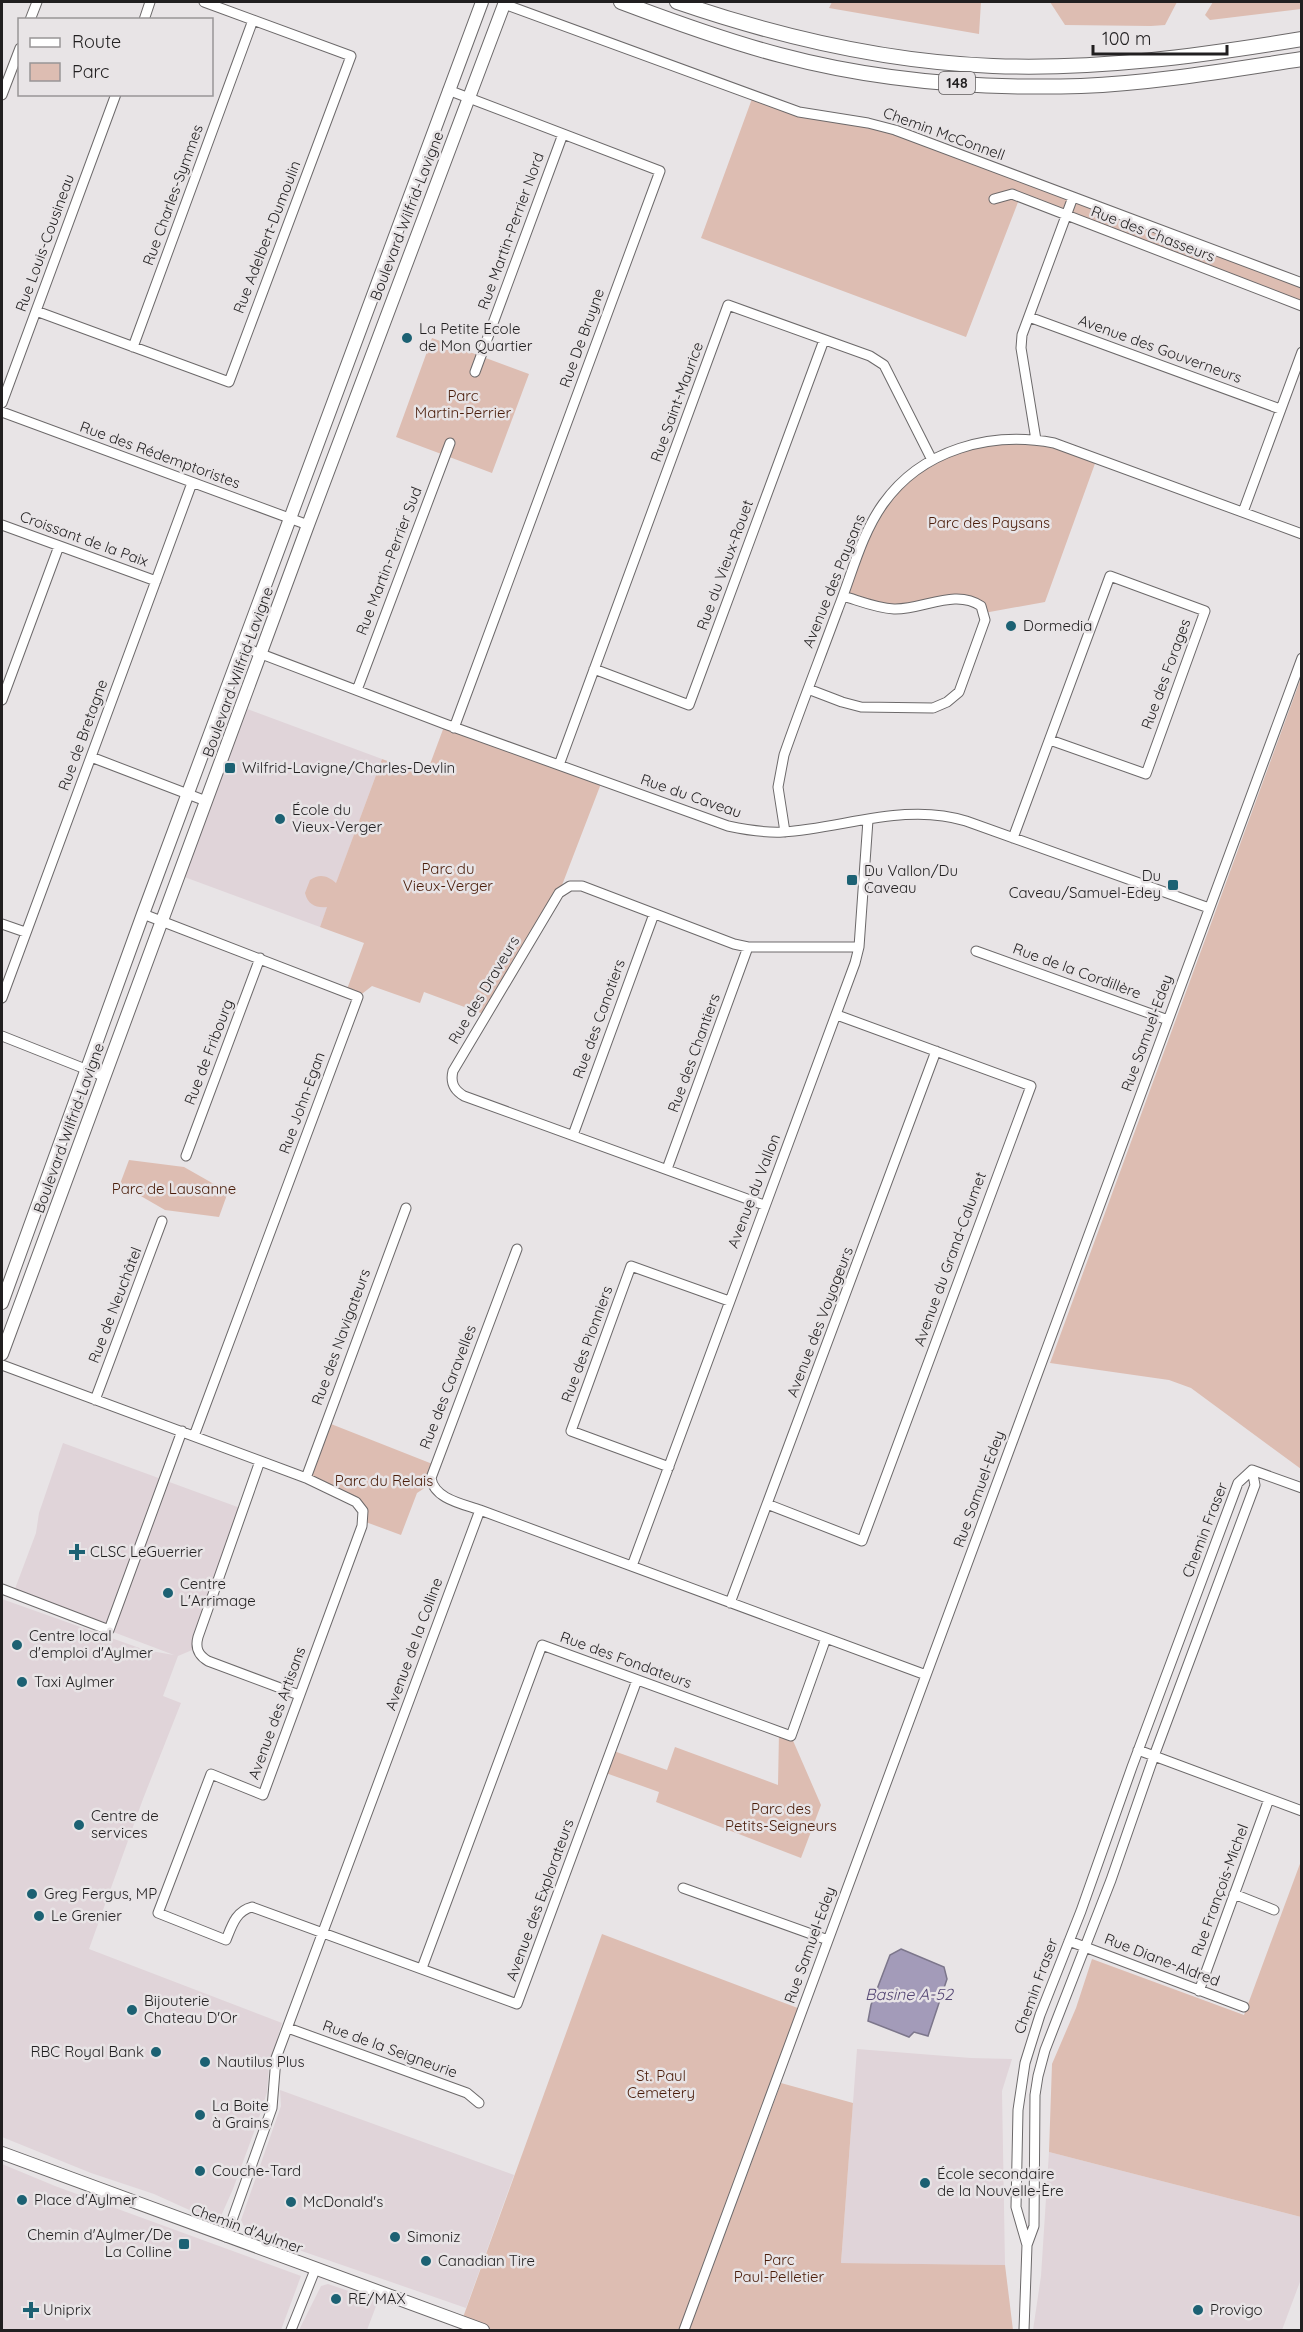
<svg xmlns="http://www.w3.org/2000/svg" width="1303" height="2332" font-family="Quicksand,sans-serif">
	<style>
		.built { fill: #e0d4d9 }
		.green { fill: #ddbdb2 }
		.water { fill: #a39bb9; stroke: #7c768b; stroke-width: 1.5 }
		.lines { fill: none; stroke-linecap: round; stroke-linejoin: round }
		.minor-casing { stroke: #6c696a; stroke-width: 11 }
		.major-casing { stroke: #6c696a; stroke-width: 14 }
		.highway-casing { stroke: #6c696a; stroke-width: 16 }
		.minor { stroke: #fff; stroke-width: 9 }
		.major { stroke: #fff; stroke-width: 12 }
		.highway { stroke: #fff; stroke-width: 14 }
		.poi-dot { fill: #1c6173; stroke: #e8e4e6; stroke-width: 2 }
		.labels { text-anchor: middle; stroke-width: 5; stroke-linejoin: round; paint-order: stroke }
		.shield { fill: #e8e4e6; stroke: #5d5a5b; stroke-width: 1.5 }
		.shield-label { font-size: 14px; font-weight: bold; fill: #211f20 }
		.street-label { font-size: 15px; fill: #211f20; stroke: #e8e4e6 }
		.poi-label { font-size: 15px; fill: #211f20; stroke: #e8e4e6; text-anchor: start }
		.park-label { font-size: 15px; fill: #491c09; stroke: #e8e4e6 }
		.water-label { font-size: 16px; font-style: italic; fill: #554774; stroke: #e8e4e6 }
	</style>
	<rect width="100%" height="100%" fill="#e8e4e6"/>
	<!-- built -->
	<path class="built" d="M 242,707 L 382,759 L 320,927 L 179,875 Z
		M 63,1443 L 243,1509 L 197,1648 L 178,1656 L 163,1696 L 181,1703 L 143,1799 L 89,1949 L 282,2023 L 269,2066 L 267,2092 L 258,2121 L 233,2189 L 221,2216 L 215,2219 L 207,2218 L 154,2194 L 91,2173 L 2,2137 L 2,1599 L 145,1650 L 174,1655 L 13,1594 L 36,1533 L 39,1513 Z
		M 857,2049 L 971,2058 L 1012,2059 L 1002,2091 L 1005,2265 L 841,2263 Z
		M 280,2090 L 514,2175 L 466,2308 L 247,2232 L 241,2220 L 281,2106 Z
		M 1049,2152 L 1301,2217 L 1301,2279 L 1282,2330 L 1033,2330 L 1041,2276 Z
		M 2,2164 L 55,2186 L 301,2276 L 281,2330 L 2,2330 Z
		M 328,2284 L 378,2301 L 367,2330 L 299,2330 L 321,2286 Z"/>
	<!-- green -->
	<path class="green" d="M 832,2 L 981,2 L 979,34 L 829,8 Z
		M 1050,2 L 1177,2 L 1165,25 L 1151,26 L 1065,25 Z
		M 1213,2 L 1301,2 L 1301,9 L 1210,20 L 1205,15 Z
		M 753,96 L 799,112 L 868,123 L 1301,287 L 1301,305 L 1020,197 L 966,337 L 701,238 Z
		M 432,338 L 529,374 L 492,473 L 396,437 Z
		M 1037,440 L 1097,458 L 1045,602 L 984,613 L 973,600 L 896,609 L 843,596 L 862,543 L 896,488 L 957,449 Z
		M 1301,678 L 1301,1469 L 1191,1388 L 1169,1380 L 1050,1363 Z
		M 445,724 L 602,781 L 559,893 L 486,1015 L 424,992 L 420,1003 L 372,986 L 358,997 L 346,992 L 364,943 L 320,927 L 327,907 C 316,908 308,905 305,893 L 310,880 C 320,873 328,876 336,883 L 382,759 L 426,775 Z
		M 129,1160 L 184,1167 L 228,1192 L 219,1217 L 165,1210 L 120,1184 Z
		M 326,1422 L 435,1465 L 432,1483 L 417,1493 L 401,1535 L 363,1521 L 363,1511 L 306,1478 Z
		M 779,1732 L 791,1736 L 821,1805 L 801,1858 L 656,1802 L 659,1792 L 603,1772 L 611,1750 L 667,1770 L 675,1747 L 778,1785 Z
		M 1301,1861 L 1301,2217 L 1049,2152 L 1052,2064 L 1076,2008 L 1092,1959 L 1244,2015 Z
		M 602,1934 L 803,2010 L 684,2330 L 483,2330 L 461,2323 Z
		M 781,2083 L 853,2103 L 841,2263 L 1005,2265 L 1013,2330 L 689,2330 Z"/>
	<!-- water -->
	<path class="water" d="M 901,1949 L 944,1967 L 947,1979 L 928,2036 L 914,2032 L 909,2037 L 868,2021 L 871,2005 L 890,1955 Z"/>
	<g class="lines">
		<defs>
			<path id="minor" d="M 504,4 L 799,112 L 868,123 L 895,130 L 1302,283
				M 30,20 L 37,2
				M 144,20 L 150,2
				M 448,90 L 660,171 L 454,728
				M 2,95 L 20,48
				M 994,199 L 1012,194 L 1302,306
				M 36,311 L 229,382 L 351,56 L 204,2
				M 1029,317 L 1280,409
				M 133,347 L 253,20
				M 475,372 L 563,134
				M 2,403 L 116,94
				M 2,412 L 308,525
				M 1036,440 L 1021,348 L 1022,335 L 1073,197
				M 1243,512 L 1302,352
				M 2,525 L 156,581
				M 243,647 L 445,724 L 728,826 C 747,830 765,833 783,832 C 844,828 906,802 966,821 L 1209,908
				M 594,669 L 689,705 L 824,340
				M 808,689 L 842,702 L 861,707 L 933,708 L 947,702 L 959,692 L 985,620 L 981,606 C 955,588 923,610 894,609 C 876,608 860,601 843,596
				M 357,690 L 450,443
				M 2,700 L 59,546
				M 91,757 L 206,801
				M 559,765 L 728,305 L 870,356 L 884,365 L 932,460
				M 785,832 L 778,787 L 784,755 C 801,706 820,658 838,609 C 852,574 861,535 883,504 C 922,449 991,431 1054,443 L 1302,534
				M 1013,838 L 1110,576 L 1205,611 L 1146,774 L 1050,740
				M 143,914 L 358,997 L 194,1436
				M 2,924 L 25,932
				M 976,951 L 1168,1020
				M 2,998 L 192,483
				M 2,1036 L 103,1076
				M 573,1135 L 654,914
				M 186,1156 L 260,958
				M 667,1169 L 748,947
				M 764,1205 L 464,1096 C 454,1090 450,1083 453,1071 L 559,893 L 570,886 L 582,886 L 734,944 L 748,947 L 859,947
				M 2,1365 L 306,1478 L 356,1502 L 363,1511 L 362,1526 L 263,1795 L 211,1774 L 158,1913 L 226,1940 C 232,1925 236,1911 252,1907 L 517,2004 L 637,1680
				M 95,1400 L 162,1221
				M 260,1461 L 198,1637 C 195,1648 198,1655 208,1661 L 299,1695
				M 669,1467 L 571,1431 L 631,1266 L 729,1301
				M 1252,1470 L 1302,1488
				M 306,1478 L 406,1208
				M 767,1504 L 862,1541 L 1031,1086 L 837,1015
				M 480,1510 C 463,1504 434,1499 431,1478 L 517,1249
				M 632,1566 L 855,963 L 859,947 L 868,820
				M 2,1589 L 109,1630 L 182,1431
				M 730,1603 L 936,1051
				M 1138,1750 L 1302,1811
				M 683,1888 L 828,1940
				M 1234,1894 L 1274,1910
				M 1069,1941 L 1244,2007
				M 422,1968 L 542,1645 L 791,1736 L 826,1638
				M 1199,1991 L 1269,1799
				M 288,2028 L 467,2093 L 479,2103
				M 226,2237 L 272,2108 L 276,2058 L 480,1510 L 926,1675
				M 1027,2245 L 1034,2226 L 1035,2095 L 1038,2076 L 1045,2050 L 1111,1880 L 1154,1756 L 1255,1485 L 1252,1470
				M 291,2330 L 315,2270
				M 684,2330 L 1302,658
				M 1024,2330 L 1027,2245 L 1016,2207 L 1018,2110 L 1025,2063 L 1040,2015 L 1081,1911 L 1132,1767 L 1238,1483 L 1252,1470"/>
			<path id="major" d="M 2,1303 L 143,914 L 482,2
				M 2,1354 L 308,525 L 505,2
				M 2,2153 L 483,2330"/>
			<path id="highway" d="M 621,2 C 674,22 726,41 780,55 C 877,81 982,89 1081,86 C 1155,83 1229,70 1302,59
				M 677,2 C 779,37 884,62 993,66 C 1097,70 1199,56 1302,39"/>
		</defs>
		<!-- minor casing -->
		<use href="#minor" class="minor-casing"/>
		<!-- major casing -->
		<use href="#major" class="major-casing"/>
		<!-- highway casing -->
		<use href="#highway" class="highway-casing"/>
		<!-- minor -->
		<use href="#minor" class="minor"/>
		<!-- major -->
		<use href="#major" class="major"/>
		<!-- highway -->
		<use href="#highway" class="highway"/>
	</g>
	<!-- markers -->
	<g class="poi-dot">
		<circle cx="407" cy="338" r="6"/>
		<circle cx="1011" cy="626" r="6"/>
		<rect x="224" y="762" width="12" height="12" rx="3"/>
		<circle cx="280" cy="819" r="6"/>
		<rect x="846" y="874" width="12" height="12" rx="3"/>
		<rect x="1167" y="879" width="12" height="12" rx="3"/>
		<path d="M74 1543h6v6h6v6h-6v6h-6v-6h-6v-6h6z"/>
		<circle cx="168" cy="1593" r="6"/>
		<circle cx="17" cy="1645" r="6"/>
		<circle cx="22" cy="1682" r="6"/>
		<circle cx="79" cy="1825" r="6"/>
		<circle cx="32" cy="1894" r="6"/>
		<circle cx="39" cy="1916" r="6"/>
		<circle cx="132" cy="2010" r="6"/>
		<circle cx="156" cy="2052" r="6"/>
		<circle cx="205" cy="2062" r="6"/>
		<circle cx="200" cy="2115" r="6"/>
		<circle cx="200" cy="2171" r="6"/>
		<circle cx="925" cy="2183" r="6"/>
		<circle cx="22" cy="2200" r="6"/>
		<circle cx="291" cy="2202" r="6"/>
		<circle cx="395" cy="2237" r="6"/>
		<rect x="178" y="2238" width="12" height="12" rx="3"/>
		<circle cx="426" cy="2261" r="6"/>
		<circle cx="336" cy="2299" r="6"/>
		<path d="M28 2301h6v6h6v6h-6v6h-6v-6h-6v-6h6z"/>
		<circle cx="1198" cy="2310" r="6"/>
	</g>
	<g class="labels">
		<!-- shield labels -->
		<rect class="shield" x="939" y="72" width="36" height="22" rx="4.5"/>
		<g class="shield-label">
			<text x="957" y="88">148</text>
		</g>
		<!-- street labels -->
		<g class="street-label">
			<text transform="translate(944 134) rotate(20)" y="5">Chemin McConnell</text>
			<text transform="translate(173 195) rotate(-70)" y="5">Rue Charles-Symmes</text>
			<text transform="translate(407 216) rotate(-69)" y="5">Boulevard Wilfrid-Lavigne</text>
			<text transform="translate(511 231) rotate(-70)" y="5">Rue Martin-Perrier Nord</text>
			<text transform="translate(1153 234) rotate(21)" y="5">Rue des Chasseurs</text>
			<text transform="translate(267 237) rotate(-69)" y="5">Rue Adelbert-Dumoulin</text>
			<text transform="translate(45 243) rotate(-70)" y="5">Rue Louis-Cousineau</text>
			<text transform="translate(582 338) rotate(-70)" y="5">Rue De Bruyne</text>
			<text transform="translate(1160 349) rotate(20)" y="5">Avenue des Gouverneurs</text>
			<text transform="translate(677 402) rotate(-70)" y="5">Rue Saint-Maurice</text>
			<text transform="translate(160 455) rotate(20)" y="5">Rue des Rédemptoristes</text>
			<text transform="translate(84 539) rotate(20)" y="5">Croissant de la Paix</text>
			<text transform="translate(389 561) rotate(-69)" y="5">Rue Martin-Perrier Sud</text>
			<text transform="translate(725 565) rotate(-70)" y="5">Rue du Vieux-Rouet</text>
			<text transform="translate(834 581) rotate(-68)" y="5">Avenue des Paysans</text>
			<text transform="translate(238 672) rotate(-70)" y="5">Boulevard Wilfrid-Lavigne</text>
			<text transform="translate(1166 674) rotate(-70)" y="5">Rue des Forages</text>
			<text transform="translate(83 735) rotate(-70)" y="5">Rue de Bretagne</text>
			<text transform="translate(691 796) rotate(19)" y="5">Rue du Caveau</text>
			<text transform="translate(1077 971) rotate(20)" y="5">Rue de la Cordillère</text>
			<text transform="translate(484 990) rotate(-59)" y="5">Rue des Draveurs</text>
			<text transform="translate(599 1019) rotate(-70)" y="5">Rue des Canotiers</text>
			<text transform="translate(1147 1033) rotate(-70)" y="5">Rue Samuel-Edey</text>
			<text transform="translate(209 1052) rotate(-69)" y="5">Rue de Fribourg</text>
			<text transform="translate(694 1053) rotate(-70)" y="5">Rue des Chantiers</text>
			<text transform="translate(302 1103) rotate(-70)" y="5">Rue John-Egan</text>
			<text transform="translate(69 1128) rotate(-70)" y="5">Boulevard Wilfrid-Lavigne</text>
			<text transform="translate(754 1191) rotate(-69)" y="5">Avenue du Vallon</text>
			<text transform="translate(950 1259) rotate(-70)" y="5">Avenue du Grand-Calumet</text>
			<text transform="translate(115 1305) rotate(-69)" y="5">Rue de Neuchâtel</text>
			<text transform="translate(820 1322) rotate(-69)" y="5">Avenue des Voyageurs</text>
			<text transform="translate(341 1337) rotate(-70)" y="5">Rue des Navigateurs</text>
			<text transform="translate(587 1344) rotate(-70)" y="5">Rue des Pionniers</text>
			<text transform="translate(448 1387) rotate(-69)" y="5">Rue des Caravelles</text>
			<text transform="translate(979 1489) rotate(-70)" y="5">Rue Samuel-Edey</text>
			<text transform="translate(1205 1530) rotate(-69)" y="5">Chemin Fraser</text>
			<text transform="translate(414 1644) rotate(-70)" y="5">Avenue de la Colline</text>
			<text transform="translate(626 1660) rotate(20)" y="5">Rue des Fondateurs</text>
			<text transform="translate(277 1713) rotate(-70)" y="5">Avenue des Artisans</text>
			<text transform="translate(1220 1890) rotate(-70)" y="5">Rue François-Michel</text>
			<text transform="translate(540 1900) rotate(-70)" y="5">Avenue des Explorateurs</text>
			<text transform="translate(810 1945) rotate(-70)" y="5">Rue Samuel-Edey</text>
			<text transform="translate(1162 1960) rotate(21)" y="5">Rue Diane-Aldred</text>
			<text transform="translate(1036 1986) rotate(-70)" y="5">Chemin Fraser</text>
			<text transform="translate(390 2049) rotate(20)" y="5">Rue de la Seigneurie</text>
			<text transform="translate(247 2229) rotate(20)" y="5">Chemin d'Aylmer</text>
		</g>
		<!-- poi labels -->
		<g class="poi-label">
			<text x="419" y="334">La Petite Ecole<tspan x="419" dy="17">de Mon Quartier</tspan></text>
			<text x="1023" y="631">Dormedia</text>
			<text x="242" y="773">Wilfrid-Lavigne/Charles-Devlin</text>
			<text x="292" y="815">École du<tspan x="292" dy="17">Vieux-Verger</tspan></text>
			<text x="864" y="876">Du Vallon/Du<tspan x="864" dy="17">Caveau</tspan></text>
			<text x="1161" y="881" text-anchor="end">Du<tspan x="1161" dy="17">Caveau/Samuel-Edey</tspan></text>
			<text x="90" y="1557">CLSC LeGuerrier</text>
			<text x="180" y="1589">Centre<tspan x="180" dy="17">L'Arrimage</tspan></text>
			<text x="29" y="1641">Centre local<tspan x="29" dy="17">d'emploi d'Aylmer</tspan></text>
			<text x="34" y="1687">Taxi Aylmer</text>
			<text x="91" y="1821">Centre de<tspan x="91" dy="17">services</tspan></text>
			<text x="44" y="1899">Greg Fergus, MP</text>
			<text x="51" y="1921">Le Grenier</text>
			<text x="144" y="2006">Bijouterie<tspan x="144" dy="17">Chateau D'Or</tspan></text>
			<text x="144" y="2057" text-anchor="end">RBC Royal Bank</text>
			<text x="217" y="2067">Nautilus Plus</text>
			<text x="212" y="2111">La Boite<tspan x="212" dy="17">à Grains</tspan></text>
			<text x="212" y="2176">Couche-Tard</text>
			<text x="937" y="2179">École secondaire<tspan x="937" dy="17">de la Nouvelle-Ère</tspan></text>
			<text x="34" y="2205">Place d'Aylmer</text>
			<text x="303" y="2207">McDonald's</text>
			<text x="172" y="2240" text-anchor="end">Chemin d'Aylmer/De<tspan x="172" dy="17">La Colline</tspan></text>
			<text x="407" y="2242">Simoniz</text>
			<text x="438" y="2266">Canadian Tire</text>
			<text x="348" y="2304">RE/MAX</text>
			<text x="43" y="2315">Uniprix</text>
			<text x="1210" y="2315">Provigo</text>
		</g>
		<!-- park labels -->
		<g class="park-label">
			<text x="463" y="401">Parc<tspan x="463" dy="17">Martin-Perrier</tspan></text>
			<text x="989" y="528">Parc des Paysans</text>
			<text x="448" y="874">Parc du<tspan x="448" dy="17">Vieux-Verger</tspan></text>
			<text x="174" y="1194">Parc de Lausanne</text>
			<text x="384" y="1486">Parc du Relais</text>
			<text x="781" y="1814">Parc des<tspan x="781" dy="17">Petits-Seigneurs</tspan></text>
			<text x="661" y="2081">St. Paul<tspan x="661" dy="17">Cemetery</tspan></text>
			<text x="779" y="2265">Parc<tspan x="779" dy="17">Paul-Pelletier</tspan></text>
		</g>
		<!-- water labels -->
		<g class="water-label">
			<text x="909" y="2000">Basine A-52</text>
		</g>
	</g>
	<!-- border -->
	<rect width="1303" height="2332" fill="none" stroke="#211f20" stroke-width="6"/>
	<!-- legend -->
	<rect x="18" y="18" width="195" height="78" fill="#e8e4e6" stroke="#989597" stroke-width="1.5"/>
	<rect x="30" y="38" width="30" height="9" fill="#ffffff" stroke="#989597" stroke-width="1.5"/>
	<text x="72" y="48" font-size="18" fill="#211f20">Route</text>
	<rect x="30" y="63" width="30" height="18" fill="#ddbdb2" stroke="#989597" stroke-width="1.5"/>
	<text x="72" y="78" font-size="18" fill="#211f20">Parc</text>
	<!-- scale -->
	<path d="M1093 45v9h134v-9" fill="none" stroke="#211f20" stroke-width="3"/>
	<text x="1102" y="45" font-size="18" fill="#211f20" stroke="#e8e4e6" stroke-width="4.5" paint-order="stroke">100 m</text>
</svg>
